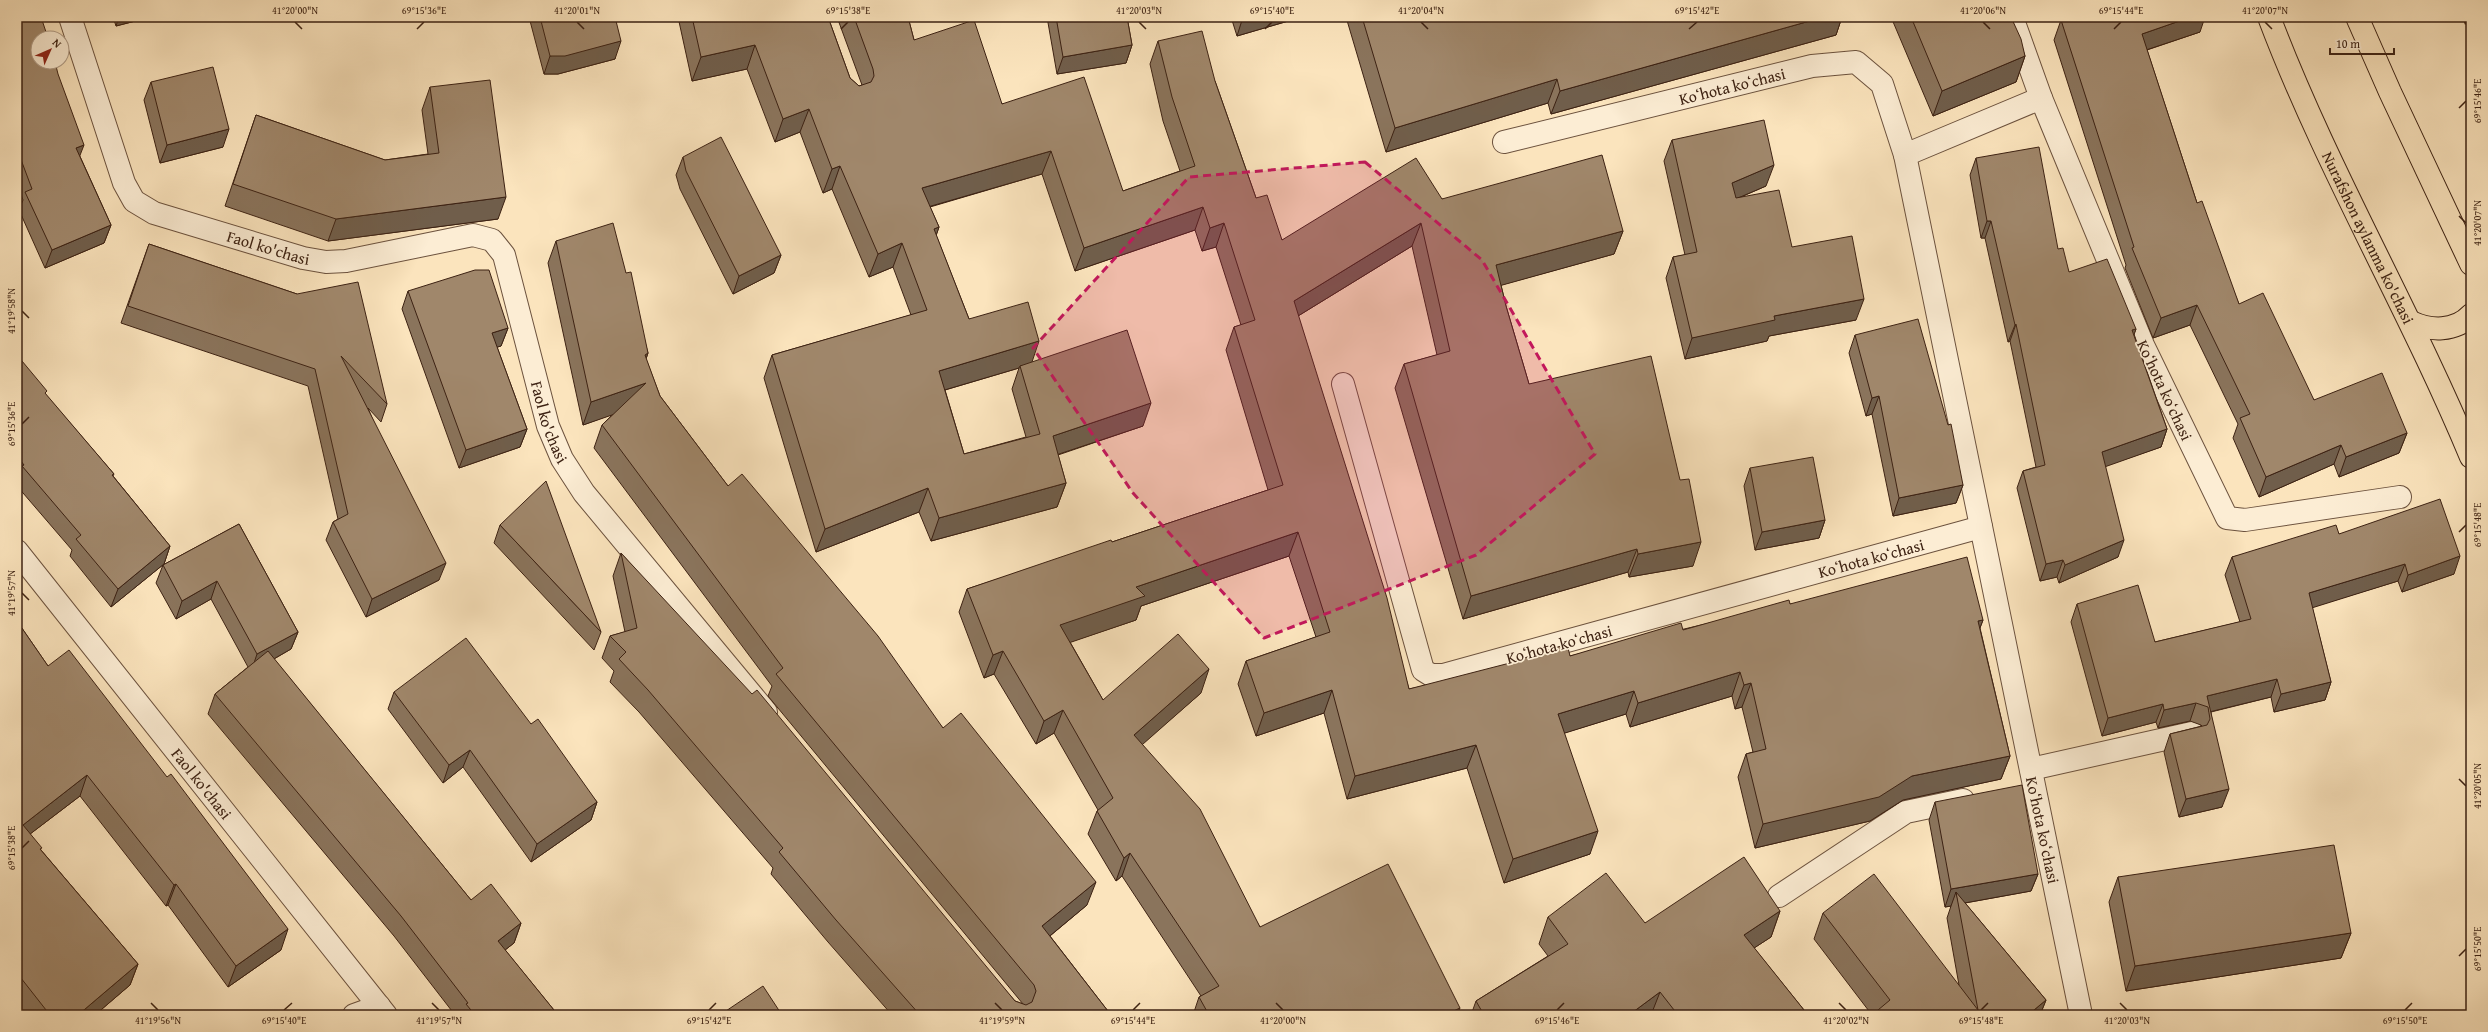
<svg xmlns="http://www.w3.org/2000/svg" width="2488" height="1032" font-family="'Gentium Book Plus',serif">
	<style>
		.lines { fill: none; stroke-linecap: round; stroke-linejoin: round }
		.minor-casing { stroke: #6c523e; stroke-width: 24 }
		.major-casing { stroke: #3d2213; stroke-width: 24 }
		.path { stroke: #3d2213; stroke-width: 2.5; stroke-dasharray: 3 2; stroke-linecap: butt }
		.minor { stroke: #fcedd4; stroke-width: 22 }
		.major { stroke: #fbe4bd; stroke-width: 22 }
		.wall { fill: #8a745c; stroke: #3d2213; fill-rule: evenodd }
		.shaded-wall { fill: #705e4b; stroke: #3d2213 }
		.building { fill: #a0876b; stroke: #3d2213 }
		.marked { fill: #c2185b; fill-opacity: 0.2; stroke: #c2185b; stroke-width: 3; stroke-dasharray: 8 5; stroke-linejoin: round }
		.ticks { fill: none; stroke: #3d2213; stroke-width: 1.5 }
		.labels { text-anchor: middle; stroke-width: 3.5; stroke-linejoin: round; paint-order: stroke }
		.street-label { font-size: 16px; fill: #3d2213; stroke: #fcedd4 }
		.neatline { fill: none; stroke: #3d2213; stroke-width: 1.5 }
		.ticks-label { font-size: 10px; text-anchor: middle; fill: #3d2213 }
	</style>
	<rect width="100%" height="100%" fill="#fbe4bd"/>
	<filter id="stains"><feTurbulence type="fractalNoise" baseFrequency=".005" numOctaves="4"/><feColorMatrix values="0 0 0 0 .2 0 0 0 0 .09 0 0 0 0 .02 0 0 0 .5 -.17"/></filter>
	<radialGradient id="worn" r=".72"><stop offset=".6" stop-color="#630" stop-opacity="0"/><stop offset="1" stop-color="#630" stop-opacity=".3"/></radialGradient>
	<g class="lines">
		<defs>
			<g id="minor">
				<path id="s1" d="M 70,17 L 124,183 L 134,201 L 154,213 L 303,258 L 326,262 L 346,261 L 473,235 L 492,240 L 504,255 L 548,426 L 562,459 L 584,493 L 766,712"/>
				<path d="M 2012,17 L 2041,98 L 2143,345 L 2227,518 L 2245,520 L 2400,497"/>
				<path d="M 1504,142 L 1812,66 L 1856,62 L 1882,84 L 1905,155 L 2041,98"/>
				<path d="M 1905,155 L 2081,1015"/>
				<path d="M 1343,384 L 1423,670 L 1431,675 L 1443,675 L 1981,527"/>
				<path id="s2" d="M 17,551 L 386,1015"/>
				<path d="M 2031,769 L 2192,733"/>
				<path d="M 1779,896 L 1906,812 L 1963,800"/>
				<path d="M 354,1015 L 379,1006"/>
			</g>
			<g id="major">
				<path id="s3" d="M 2269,17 C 2326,168 2409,308 2471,457"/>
				<path d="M 2357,17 L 2390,92 L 2471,264"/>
				<path d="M 2411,322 C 2430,331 2455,332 2471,315"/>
			</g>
		</defs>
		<!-- minor casing -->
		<use href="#minor" class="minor-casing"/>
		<!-- major casing -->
		<use href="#major" class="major-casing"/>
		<!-- path -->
		<path class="path" d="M 2463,17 L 2471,36"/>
		<!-- minor -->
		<use href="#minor" class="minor"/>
		<!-- major -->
		<use href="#major" class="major"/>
	</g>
	<!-- wall -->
	<path class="wall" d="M 17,17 L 111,225 L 104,243 L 45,268 L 19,210 L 23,200 L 17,184 Z
		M 113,17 L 151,17 L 116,26 Z
		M 529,17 L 615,17 L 615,59 L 558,74 L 544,74 Z
		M 678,17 L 828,17 L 850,78 L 859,86 L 862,85 L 837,17 L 908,17 L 914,40 L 1123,191 L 1180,171 L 1163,121 L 1150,64 L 1158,41 L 1215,81 L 1256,198 L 1282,240 L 1442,199 L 1623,231 L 1614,254 L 1501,285 L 1506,306 L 1529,384 L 1693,566 L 1629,577 L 1628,572 L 1463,619 L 1395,388 L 1404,364 L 1437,355 L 1412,246 L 1298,316 L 1409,689 L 1570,656 L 1790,604 L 1983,620 L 1980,628 L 2010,756 L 2001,779 L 1903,800 L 1870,821 L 1755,848 L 1738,777 L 1746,754 L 1753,752 L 1742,707 L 1735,709 L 1732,696 L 1630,727 L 1626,714 L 1564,733 L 1590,854 L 1504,883 L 1467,768 L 1347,799 L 1324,713 L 1256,736 L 1238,684 L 1246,661 L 1316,637 L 1289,556 L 1141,606 L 1136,620 L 1070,642 L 1103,700 L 1201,693 L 1142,744 L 1260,927 L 1457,1015 L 1193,1015 L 1199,997 L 1201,996 L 1122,876 L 1116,881 L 1088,834 L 1097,811 L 1098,810 L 1054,733 L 1036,744 L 994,674 L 984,678 L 959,612 L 967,589 L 1112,542 L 1268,490 L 1226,350 L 1234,327 L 1241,325 L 1216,247 L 1202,251 L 1195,230 L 1075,271 L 1042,174 L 930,207 L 939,227 L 936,235 L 969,319 L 1032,362 L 1143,426 L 1058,455 L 1066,483 L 1057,507 L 931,541 L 919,512 L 816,552 L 764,378 L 772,355 L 911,315 L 893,267 L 869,277 L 832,189 L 823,193 L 800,132 L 775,142 L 747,69 L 692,81 ZM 1019,368 L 1012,389 L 1026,437 L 964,454 L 945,390 Z
		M 1047,17 L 1127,17 L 1132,45 L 1126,63 L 1057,74 Z
		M 1231,17 L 1302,17 L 1237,36 Z
		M 1346,17 L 1842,17 L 1836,35 L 1551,114 L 1548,103 L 1386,152 Z
		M 1891,17 L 2011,17 L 2025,56 L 2016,82 L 1933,116 Z
		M 2061,20 L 2200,32 L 2147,50 L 2197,203 L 2239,304 L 2314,400 L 2407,433 L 2399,453 L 2339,477 L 2334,464 L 2259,497 L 2233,438 L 2238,424 L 2190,325 L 2153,338 L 2125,268 L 2126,265 L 2054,40 Z
		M 151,82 L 223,147 L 160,163 L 144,100 Z
		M 430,87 L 498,219 L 328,241 L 225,206 L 256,115 L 385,160 L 428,154 L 422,110 Z
		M 1672,140 L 1766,186 L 1741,197 L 1792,247 L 1856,320 L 1769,336 L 1767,341 L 1685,359 L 1666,278 L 1673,257 L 1685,255 L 1664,161 Z
		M 683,157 L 781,255 L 774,273 L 733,294 L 680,189 L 676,175 Z
		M 1976,158 L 2058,249 L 2069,272 L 2136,329 L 2134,334 L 2167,429 L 2161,447 L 2105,466 L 2118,557 L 2059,583 L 2057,577 L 2040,581 L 2017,488 L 2023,471 L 2036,467 L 2010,341 L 2008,342 L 1985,238 L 1981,238 L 1970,175 Z
		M 556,241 L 626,273 L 648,353 L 646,359 L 660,396 L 728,486 L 943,728 L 1087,905 L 1050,936 L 1111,1015 L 892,1015 L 828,942 L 771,874 L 773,868 L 639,712 L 610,682 L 614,671 L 602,658 L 610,636 L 625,632 L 613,576 L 621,553 L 1015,1001 L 1023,1004 L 768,696 L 772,686 L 594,448 L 602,425 L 613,414 L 583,425 L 548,263 Z
		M 149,244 L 297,294 L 387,404 L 381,422 L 368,408 L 439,580 L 366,617 L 326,540 L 333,522 L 338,519 L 308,386 L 121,323 Z
		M 408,291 L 508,328 L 501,346 L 497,347 L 527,429 L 520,447 L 459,468 L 402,309 Z
		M 1855,335 L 1963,485 L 1956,503 L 1893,516 L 1872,414 L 1866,416 L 1849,353 Z
		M 17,355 L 46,395 L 114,474 L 113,476 L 170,546 L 164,564 L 111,607 L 70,556 L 72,550 L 17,486 Z
		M 1750,468 L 1825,520 L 1819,538 L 1755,550 L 1744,486 Z
		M 239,524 L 298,632 L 291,649 L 274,659 L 471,900 L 521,923 L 514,943 L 505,950 L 558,1015 L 455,1015 L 394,936 L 208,714 L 215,694 L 248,667 L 211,599 L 176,619 L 156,583 L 163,565 Z
		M 500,525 L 601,632 L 594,650 L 494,543 Z
		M 2339,534 L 2454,574 L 2402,592 L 2398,581 L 2312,607 L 2331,682 L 2325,700 L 2274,712 L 2271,697 L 2211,712 L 2222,807 L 2179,817 L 2164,752 L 2170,734 L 2202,726 L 2201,725 L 2190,721 L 2158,728 L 2156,722 L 2102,736 L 2071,622 L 2077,604 L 2155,642 L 2240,622 L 2225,575 L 2232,557 Z
		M 17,621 L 48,666 L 281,950 L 228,987 L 168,905 L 166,906 L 80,796 L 30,834 L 41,850 L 138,964 L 130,985 L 95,1015 L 26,1015 L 17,1004 Z
		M 394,692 L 531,724 L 597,802 L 591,820 L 531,862 L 463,767 L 443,783 L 388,709 Z
		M 1935,802 L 2038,874 L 2031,891 L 1965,903 L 2046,1000 L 2040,1015 L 1872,1015 L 1814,939 L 1823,913 L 1959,985 L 1947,918 L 1951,906 L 1945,907 L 1929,820 Z
		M 2118,877 L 2351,933 L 2341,958 L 2126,991 L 2109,902 Z
		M 1780,911 L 1771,937 L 1754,948 L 1808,1015 L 1471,1015 L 1476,1001 L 1548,956 L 1539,944 L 1548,917 L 1645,923 Z"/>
	<!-- shaded-wall -->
	<path class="shaded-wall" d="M 119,17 L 151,17 L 116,26 Z
		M 1243,17 L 1302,17 L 1237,36 Z
		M 1824,17 L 1842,17 L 1836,35 L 1551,114 L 1560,91 Z
		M 2191,17 L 2205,17 L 2200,32 L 2134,54 L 2142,34 Z
		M 621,41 L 615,59 L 558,74 L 544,74 L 550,56 Z
		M 755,45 L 747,69 L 692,81 L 701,57 Z
		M 1132,45 L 1126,63 L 1057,74 L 1063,57 Z
		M 2025,56 L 2016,82 L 1933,116 L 1942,91 Z
		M 1557,79 L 1548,103 L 1386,152 L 1395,128 Z
		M 809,109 L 800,132 L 775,142 L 783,119 Z
		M 229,129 L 223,147 L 160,163 L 167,145 Z
		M 84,145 L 77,163 L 76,148 Z
		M 1051,151 L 1042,174 L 914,211 L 922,188 Z
		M 1774,165 L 1766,186 L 1724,204 L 1732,183 Z
		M 840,166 L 832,189 L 823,193 L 832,169 Z
		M 506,197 L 498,219 L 328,241 L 336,219 Z
		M 1203,207 L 1195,230 L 1075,271 L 1084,248 Z
		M 1987,221 L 1991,221 L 1985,238 L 1981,238 Z
		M 1224,223 L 1216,247 L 1202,251 L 1210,228 Z
		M 1421,223 L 1412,246 L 1285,324 L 1294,301 Z
		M 111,225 L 104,243 L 45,268 L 52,250 Z
		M 939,227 L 931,251 L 934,229 Z
		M 1623,231 L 1614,254 L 1488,289 L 1496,265 Z
		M 902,243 L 893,267 L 869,277 L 878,254 Z
		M 781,255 L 774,273 L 733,294 L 739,276 Z
		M 1864,299 L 1856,320 L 1769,336 L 1767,341 L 1685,359 L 1692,338 L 1774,316 Z
		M 2197,305 L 2190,325 L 2153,338 L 2161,318 Z
		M 2016,324 L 2010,341 L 2008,342 L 2015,325 Z
		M 508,328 L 501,346 L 485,351 L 492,333 Z
		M 2136,329 L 2130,346 L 2132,330 Z
		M 1039,341 L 1031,365 L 1020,366 L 1019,368 L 931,394 L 939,371 Z
		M 648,353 L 640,376 L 645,355 Z
		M 646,383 L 638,406 L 583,425 L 591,402 Z
		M 1879,396 L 1872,414 L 1866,416 L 1872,398 Z
		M 1151,403 L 1143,426 L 1044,459 L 1053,436 Z
		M 527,429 L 520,447 L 459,468 L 466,450 Z
		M 2167,429 L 2161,447 L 2096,470 L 2102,452 Z
		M 2407,433 L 2399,453 L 2339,477 L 2346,457 Z
		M 2341,445 L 2334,464 L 2259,497 L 2266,477 Z
		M 1066,483 L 1057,507 L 931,541 L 939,518 Z
		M 1963,485 L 1956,503 L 1893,516 L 1899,498 Z
		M 928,488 L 919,512 L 816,552 L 825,529 Z
		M 1825,520 L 1819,538 L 1755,550 L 1762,532 Z
		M 1298,532 L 1289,556 L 1141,606 L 1136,620 L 1051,649 L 1060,625 L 1136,587 Z
		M 2124,540 L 2118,557 L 2059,583 L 2065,565 Z
		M 1701,542 L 1693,566 L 1629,577 L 1638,554 Z
		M 170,546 L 164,564 L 111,607 L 118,589 Z
		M 1637,549 L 1628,572 L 1463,619 L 1471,596 Z
		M 2460,556 L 2454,574 L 2402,592 L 2408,575 Z
		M 2063,560 L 2057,577 L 2040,581 L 2046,564 Z
		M 446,563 L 439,580 L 366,617 L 372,599 Z
		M 2405,564 L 2398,581 L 2302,611 L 2309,593 Z
		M 217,581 L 211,599 L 176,619 L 182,601 Z
		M 1983,620 L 1974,643 L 1978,621 Z
		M 298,632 L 291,649 L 251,672 L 257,654 Z
		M 1003,651 L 994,674 L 984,678 L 993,655 Z
		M 1209,669 L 1201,693 L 1126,759 L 1134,735 Z
		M 1740,672 L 1732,696 L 1630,727 L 1638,703 Z
		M 2277,679 L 2271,697 L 2209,712 L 2207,696 Z
		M 2331,682 L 2325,700 L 2274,712 L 2281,694 Z
		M 1751,683 L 1742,707 L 1735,709 L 1744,685 Z
		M 1332,690 L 1324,713 L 1256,736 L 1264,713 Z
		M 1634,691 L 1626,714 L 1549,738 L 1558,714 Z
		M 2196,703 L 2190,721 L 2158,728 L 2164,710 Z
		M 2163,704 L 2156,722 L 2102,736 L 2108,718 Z
		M 1063,710 L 1054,733 L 1036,744 L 1044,721 Z
		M 1476,745 L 1467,768 L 1347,799 L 1355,776 Z
		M 470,750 L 463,767 L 443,783 L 449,765 Z
		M 2010,756 L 2001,779 L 1903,800 L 1870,821 L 1755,848 L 1763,824 L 1912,776 Z
		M 87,775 L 80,796 L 17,844 L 23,825 Z
		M 2229,789 L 2222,807 L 2179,817 L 2186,799 Z
		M 597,802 L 591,820 L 531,862 L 537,844 Z
		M 1598,831 L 1590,854 L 1504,883 L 1513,859 Z
		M 1130,853 L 1122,876 L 1116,881 L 1124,858 Z
		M 2038,874 L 2031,891 L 1959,904 L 1956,892 L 1951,906 L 1945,907 L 1951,889 Z
		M 1096,882 L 1087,905 L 1034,949 L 1042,926 Z
		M 176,884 L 168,905 L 166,906 L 174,885 Z
		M 1780,911 L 1771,937 L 1734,961 L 1744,935 Z
		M 521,923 L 514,943 L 491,961 L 498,941 Z
		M 288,929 L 281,950 L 228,987 L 236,966 Z
		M 2351,933 L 2341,958 L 2126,991 L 2135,966 Z
		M 138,964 L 130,985 L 95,1015 L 78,1015 Z
		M 1660,992 L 1651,1015 L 1629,1015 Z
		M 2046,1000 L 2040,1015 L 2028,1015 Z
		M 1460,1008 L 1457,1015 L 1445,1015 Z"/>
	<!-- building -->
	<path class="building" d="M 17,17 L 41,17 L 48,38 L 38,38 L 38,62 L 55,62 L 58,74 L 84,145 L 76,148 L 111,225 L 52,250 L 25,192 L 32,189 L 17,149 Z
		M 540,17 L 615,17 L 621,41 L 565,56 L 550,56 Z
		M 692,17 L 828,17 L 850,78 L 859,86 L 871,82 L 874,76 L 873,69 L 854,17 L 908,17 L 914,40 L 974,20 L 1002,104 L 1084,77 L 1123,191 L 1195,166 L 1172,97 L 1158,41 L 1202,31 L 1215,81 L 1256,198 L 1267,195 L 1282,240 L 1416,158 L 1442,199 L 1602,155 L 1623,231 L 1496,265 L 1506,306 L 1529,384 L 1651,356 L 1680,480 L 1689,479 L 1701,542 L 1638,554 L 1637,549 L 1471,596 L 1404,364 L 1450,351 L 1421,223 L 1294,301 L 1387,598 L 1409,689 L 1506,664 L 1567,644 L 1570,656 L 1681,623 L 1683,630 L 1789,600 L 1790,604 L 1967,557 L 1983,620 L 1978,621 L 2010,756 L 1912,776 L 1879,797 L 1763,824 L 1746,754 L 1766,749 L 1751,683 L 1744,685 L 1740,672 L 1638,703 L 1634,691 L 1558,714 L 1598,831 L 1513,859 L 1476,745 L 1355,776 L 1332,690 L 1264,713 L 1246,661 L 1330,632 L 1298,532 L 1136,587 L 1145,596 L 1060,625 L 1103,700 L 1178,634 L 1209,669 L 1134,735 L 1200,809 L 1260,927 L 1388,864 L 1460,1008 L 1445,1015 L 1209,1015 L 1199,997 L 1219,986 L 1130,853 L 1124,858 L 1097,811 L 1113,798 L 1063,710 L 1044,721 L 1003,651 L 993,655 L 967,589 L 1111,540 L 1112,542 L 1283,485 L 1234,327 L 1255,320 L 1224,223 L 1210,228 L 1203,207 L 1084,248 L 1051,151 L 922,188 L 939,227 L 934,229 L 969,319 L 1028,302 L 1039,341 L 939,371 L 964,454 L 1040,434 L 1020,366 L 1127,330 L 1151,403 L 1053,436 L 1066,483 L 939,518 L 928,488 L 825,529 L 772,355 L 927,310 L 902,243 L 878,254 L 840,166 L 832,169 L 809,109 L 783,119 L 755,45 L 701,57 Z
		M 1056,17 L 1127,17 L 1132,45 L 1063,57 Z
		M 1362,17 L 1824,17 L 1560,91 L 1557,79 L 1395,128 Z
		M 1911,17 L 2011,17 L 2021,39 L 2025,56 L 1942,91 Z
		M 2070,17 L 2191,17 L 2142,34 L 2197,203 L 2202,201 L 2239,304 L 2263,293 L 2314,400 L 2382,373 L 2407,433 L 2346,457 L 2341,445 L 2266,477 L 2240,418 L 2250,414 L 2197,305 L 2161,318 L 2132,248 L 2134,247 L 2061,20 Z
		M 213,67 L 229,129 L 167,145 L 151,82 Z
		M 490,80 L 506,197 L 336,219 L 233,184 L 256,115 L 385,160 L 439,153 L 430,87 Z
		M 1764,120 L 1774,165 L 1732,183 L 1736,198 L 1779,190 L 1792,247 L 1852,236 L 1864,299 L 1774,316 L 1775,320 L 1692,338 L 1673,257 L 1697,252 L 1672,140 Z
		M 721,137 L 781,255 L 739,276 L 686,171 L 683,157 Z
		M 2039,147 L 2058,249 L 2063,248 L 2069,272 L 2107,259 L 2136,329 L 2132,330 L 2167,429 L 2102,452 L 2124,540 L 2065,565 L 2063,560 L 2046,564 L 2023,471 L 2045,465 L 2016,324 L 2015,325 L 1991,221 L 1987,221 L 1976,158 Z
		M 613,223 L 626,273 L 631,272 L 648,353 L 645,355 L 660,396 L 728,486 L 742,474 L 878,636 L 943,728 L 961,713 L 1096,882 L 1042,926 L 1111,1015 L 920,1015 L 836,920 L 779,852 L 783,848 L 648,690 L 619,659 L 626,652 L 610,636 L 637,628 L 621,553 L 752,694 L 757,690 L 1015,1001 L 1026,1005 L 1032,1002 L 1036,991 L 1034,985 L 776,674 L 783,668 L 602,425 L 646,383 L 591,402 L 556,241 Z
		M 149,244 L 297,294 L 358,282 L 387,404 L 341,356 L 446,563 L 372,599 L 333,522 L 348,514 L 315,369 L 128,306 Z
		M 475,270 L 489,270 L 508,328 L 492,333 L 527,429 L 466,450 L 408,291 Z
		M 1918,319 L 1948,425 L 1951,424 L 1963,485 L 1899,498 L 1879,396 L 1872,398 L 1855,335 Z
		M 17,355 L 47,391 L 45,393 L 114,474 L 112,475 L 170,546 L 118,589 L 76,539 L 81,535 L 22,466 L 24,465 L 17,456 Z
		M 1813,457 L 1825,520 L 1762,532 L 1750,468 Z
		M 546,481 L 601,632 L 500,525 Z
		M 2440,499 L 2460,556 L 2408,575 L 2405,564 L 2309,593 L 2331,682 L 2281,694 L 2277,679 L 2207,696 L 2229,789 L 2186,799 L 2170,734 L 2207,725 L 2210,719 L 2208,707 L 2196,703 L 2164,710 L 2163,704 L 2108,718 L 2077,604 L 2138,585 L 2155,642 L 2251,619 L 2232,557 L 2336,525 L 2339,534 Z
		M 239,524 L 298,632 L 257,654 L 217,581 L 182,601 L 163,565 Z
		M 17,621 L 48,666 L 69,650 L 167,777 L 171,774 L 288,929 L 236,966 L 176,884 L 174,885 L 87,775 L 23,825 L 42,848 L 40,849 L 138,964 L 78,1015 L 50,1015 L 17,973 Z
		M 466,638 L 531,724 L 538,719 L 597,802 L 537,844 L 470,750 L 449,765 L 394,692 Z
		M 268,651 L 471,900 L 491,884 L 521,923 L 498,941 L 558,1015 L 475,1015 L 466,1004 L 468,1003 L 401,916 L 215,694 Z
		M 2022,785 L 2038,874 L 1951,889 L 1935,802 Z
		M 2334,845 L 2351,933 L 2135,966 L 2118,877 Z
		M 1744,857 L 1780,911 L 1744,935 L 1808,1015 L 1678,1015 L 1660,992 L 1629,1015 L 1484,1015 L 1476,1001 L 1568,944 L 1548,917 L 1606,873 L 1645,923 Z
		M 1874,874 L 1978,1010 L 1956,892 L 2046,1000 L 2028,1015 L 1872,1015 L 1890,1000 L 1823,913 Z
		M 763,986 L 782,1015 L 720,1015 Z"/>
	<!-- marked area -->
	<path class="marked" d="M 1365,162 L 1482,260 L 1595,454 L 1476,555 L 1264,638 L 1133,493 L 1033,348 L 1189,177 Z"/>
	<!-- ticks -->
	<path class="ticks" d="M 295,22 L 302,29M 577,22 L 584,29M 1139,22 L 1146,29M 1421,22 L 1428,29M 1983,22 L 1990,29M 2265,22 L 2272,29M 417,29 L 424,22M 841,29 L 848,22M 1265,29 L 1272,22M 1689,29 L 1697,22M 2114,29 L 2121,22M 2459,108 L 2466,101M 2459,216 L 2466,223M 22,311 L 29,318M 22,424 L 29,417M 2459,532 L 2466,525M 22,593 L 29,600M 2459,779 L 2466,786M 22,848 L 29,841M 2459,956 L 2466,949M 151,1003 L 158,1010M 432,1003 L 439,1010M 995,1003 L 1002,1010M 1276,1003 L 1283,1010M 1839,1003 L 1846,1010M 2120,1003 L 2127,1010M 284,1010 L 292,1003M 709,1010 L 716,1003M 1133,1010 L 1140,1003M 1557,1010 L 1564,1003M 1981,1010 L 1988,1003M 2405,1010 L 2412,1003"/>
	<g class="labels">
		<!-- street labels -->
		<g class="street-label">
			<text transform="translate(1732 86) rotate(-14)" y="6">Koʻhota koʻchasi</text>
			<text dy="6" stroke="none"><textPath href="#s3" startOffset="242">Nurafshon aylanma ko'chasi</textPath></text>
			<text dy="6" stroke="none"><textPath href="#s1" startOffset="338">Faol ko'chasi</textPath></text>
			<text transform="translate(2165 390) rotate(65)" y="6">Koʻhota koʻchasi</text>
			<text dy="6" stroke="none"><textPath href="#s1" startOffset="759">Faol ko'chasi</textPath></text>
			<text transform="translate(1871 558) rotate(-15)" y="6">Koʻhota koʻchasi</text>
			<text transform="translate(1559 644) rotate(-15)" y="6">Koʻhota koʻchasi</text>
			<text dy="6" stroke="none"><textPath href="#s2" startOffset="297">Faol ko'chasi</textPath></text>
			<text transform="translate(2043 830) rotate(78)" y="6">Koʻhota koʻchasi</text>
		</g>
	</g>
	<!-- margin -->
	<rect width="2488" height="1032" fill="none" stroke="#fbe4bd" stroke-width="44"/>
	<!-- north arrow -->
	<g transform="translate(50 50) rotate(45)"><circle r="19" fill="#fcedd4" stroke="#b09c87"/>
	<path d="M0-3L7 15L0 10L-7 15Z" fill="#8f2418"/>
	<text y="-6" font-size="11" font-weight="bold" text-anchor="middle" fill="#3d2213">N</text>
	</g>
	<!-- scale -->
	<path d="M2330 48v6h64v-6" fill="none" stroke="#3d2213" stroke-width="2"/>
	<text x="2336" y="48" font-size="12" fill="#3d2213" stroke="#fcedd4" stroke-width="3" paint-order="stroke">10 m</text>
	<rect x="22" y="22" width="2444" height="988" class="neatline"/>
	<g class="ticks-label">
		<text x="295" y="14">41°20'00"N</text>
		<text x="424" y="14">69°15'36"E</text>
		<text x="577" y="14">41°20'01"N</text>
		<text x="848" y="14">69°15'38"E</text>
		<text x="1139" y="14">41°20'03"N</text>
		<text x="1272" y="14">69°15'40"E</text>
		<text x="1421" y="14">41°20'04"N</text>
		<text x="1697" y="14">69°15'42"E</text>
		<text x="1983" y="14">41°20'06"N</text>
		<text x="2121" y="14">69°15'44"E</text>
		<text x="2265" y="14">41°20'07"N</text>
		<text transform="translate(2477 101) rotate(-90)" y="4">69°15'46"E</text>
		<text transform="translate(2477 223) rotate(-90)" y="4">41°20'07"N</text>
		<text transform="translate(11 311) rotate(-90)" y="4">41°19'58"N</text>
		<text transform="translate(11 424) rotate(-90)" y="4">69°15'36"E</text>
		<text transform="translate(2477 525) rotate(-90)" y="4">69°15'48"E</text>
		<text transform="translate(11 593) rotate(-90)" y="4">41°19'57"N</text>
		<text transform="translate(2477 786) rotate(-90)" y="4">41°20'05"N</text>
		<text transform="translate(11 848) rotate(-90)" y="4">69°15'38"E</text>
		<text transform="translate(2477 949) rotate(-90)" y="4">69°15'50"E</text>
		<text x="158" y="1024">41°19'56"N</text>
		<text x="284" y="1024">69°15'40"E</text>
		<text x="439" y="1024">41°19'57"N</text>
		<text x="709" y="1024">69°15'42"E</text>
		<text x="1002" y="1024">41°19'59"N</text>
		<text x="1133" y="1024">69°15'44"E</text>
		<text x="1283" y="1024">41°20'00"N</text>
		<text x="1557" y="1024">69°15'46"E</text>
		<text x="1846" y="1024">41°20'02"N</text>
		<text x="1981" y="1024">69°15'48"E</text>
		<text x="2127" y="1024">41°20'03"N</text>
		<text x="2405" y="1024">69°15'50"E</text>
	</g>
	<rect width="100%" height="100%" filter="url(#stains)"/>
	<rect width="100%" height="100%" fill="url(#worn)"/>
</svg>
